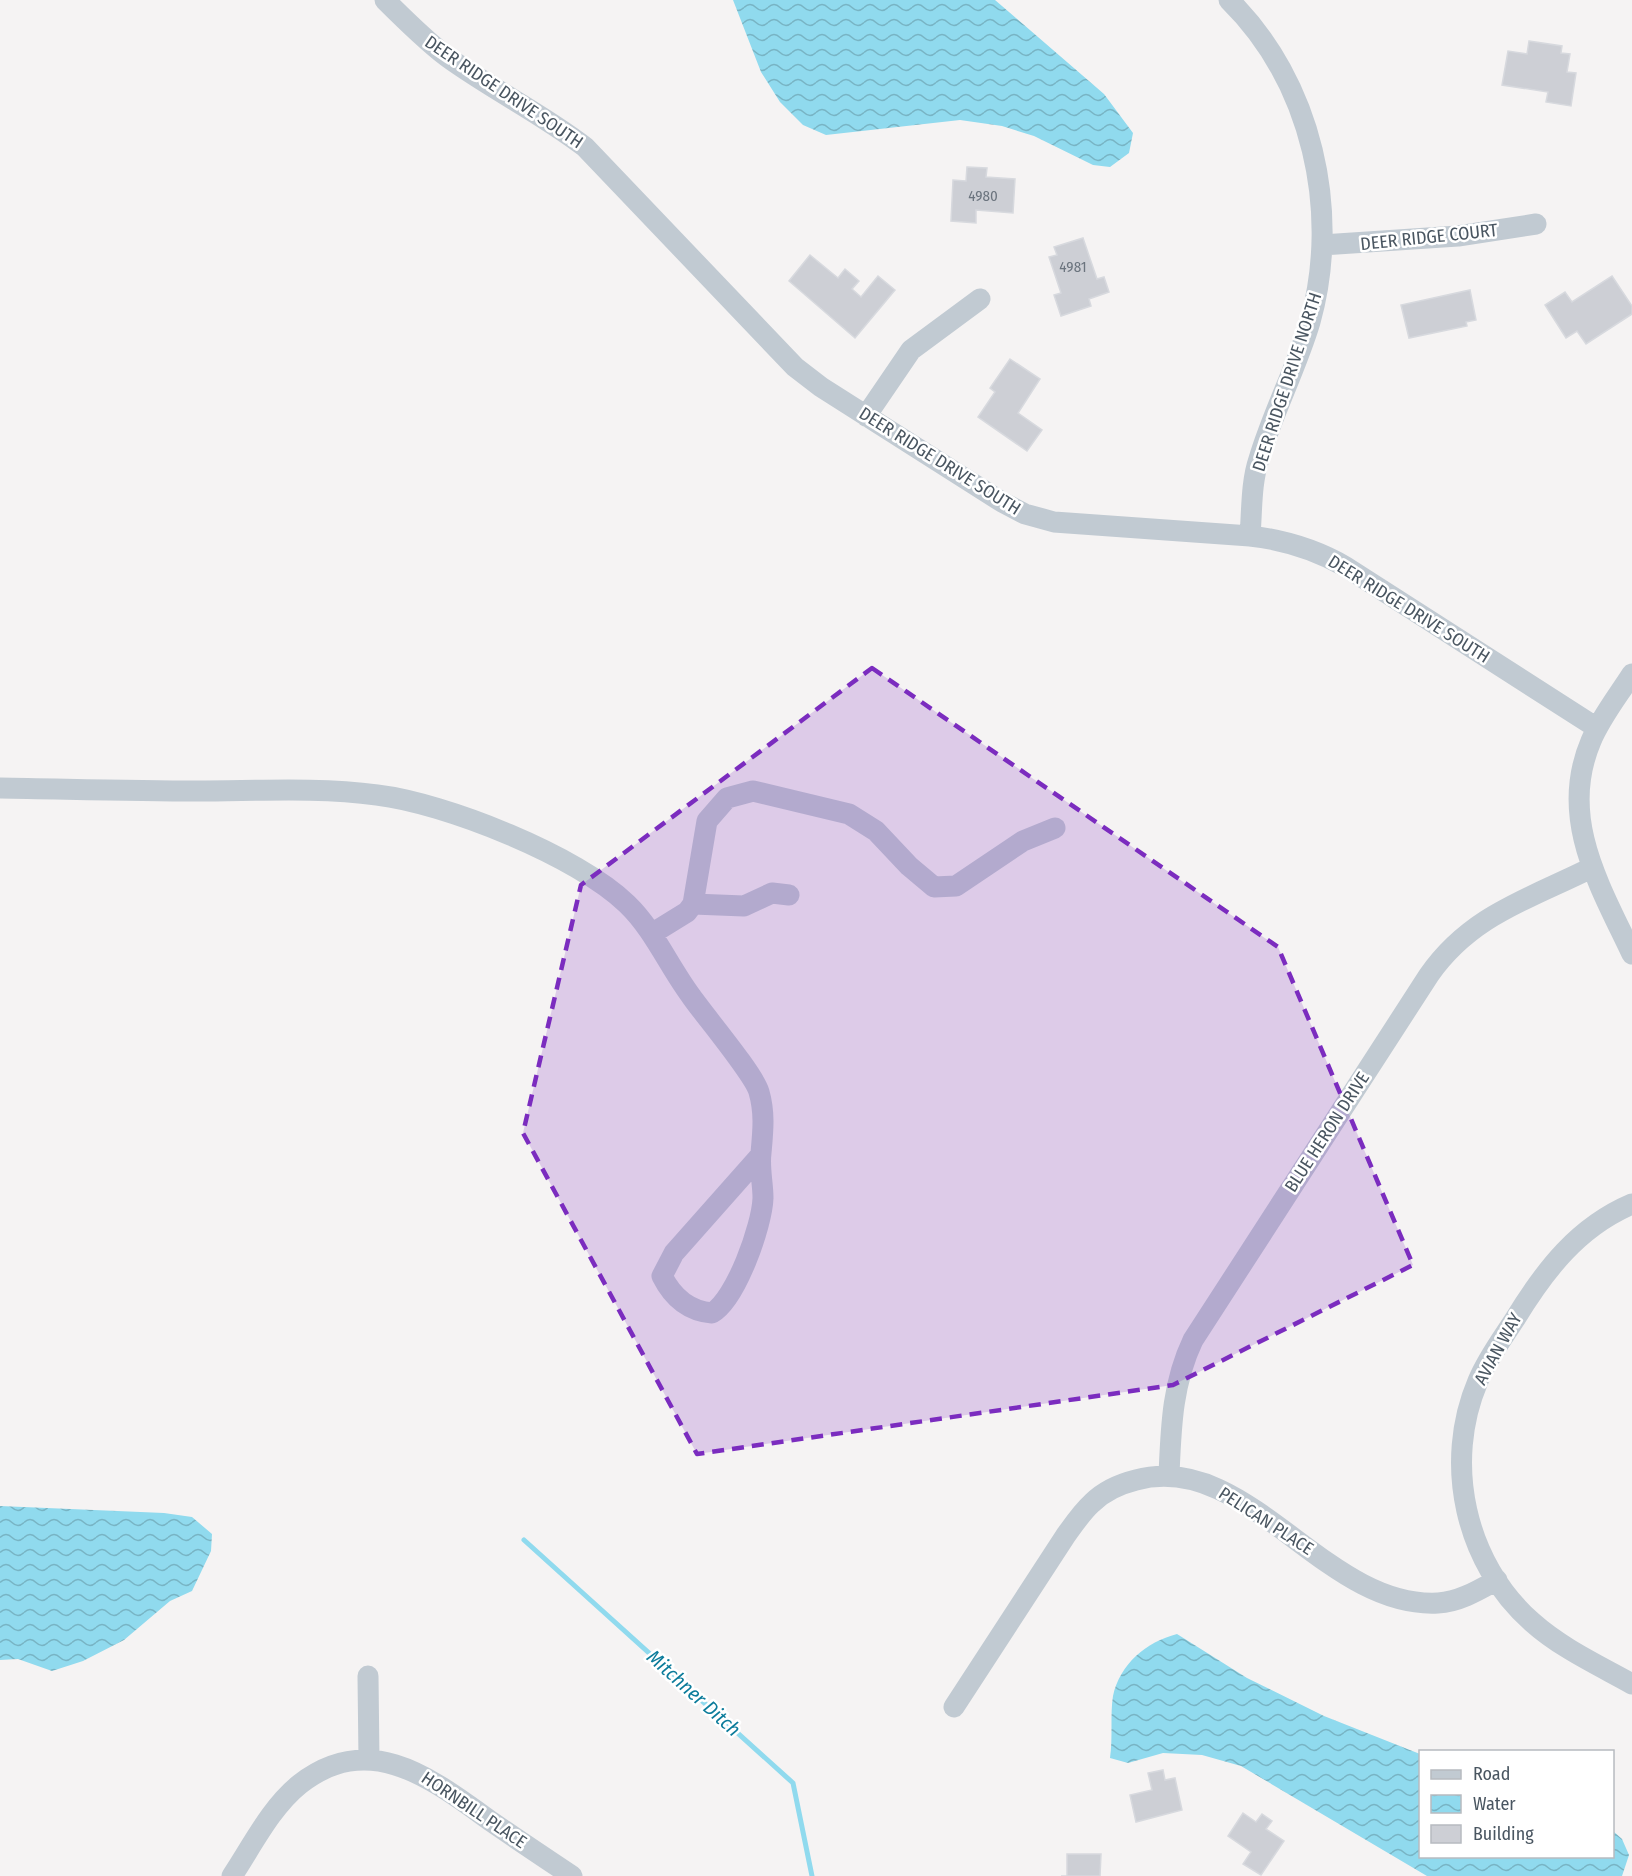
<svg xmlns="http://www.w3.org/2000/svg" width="1632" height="1876" font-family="'Fira Sans Condensed',sans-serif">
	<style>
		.water { fill: url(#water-waves) }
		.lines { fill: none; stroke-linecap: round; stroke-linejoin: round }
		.stream { stroke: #90daee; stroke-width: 5 }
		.building { fill: #cdcfd5; stroke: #d7d9de; stroke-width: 1.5 }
		.minor { stroke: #c1cad2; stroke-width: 21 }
		.marked { fill: #7b2cbf; fill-opacity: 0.2; stroke: #7b2cbf; stroke-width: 4.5; stroke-dasharray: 12 8; stroke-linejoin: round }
		.labels { text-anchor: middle; stroke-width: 5; stroke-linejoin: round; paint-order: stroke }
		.number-label { font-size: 15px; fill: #6b747e }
		.street-label { font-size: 18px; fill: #4a5661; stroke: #fff }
		.water-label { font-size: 20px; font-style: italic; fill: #0c7c9b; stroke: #fff }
	</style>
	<defs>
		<pattern id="water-waves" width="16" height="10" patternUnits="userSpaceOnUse" patternTransform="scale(1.5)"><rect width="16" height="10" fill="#90daee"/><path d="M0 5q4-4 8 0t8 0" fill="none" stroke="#78b4c4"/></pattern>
	</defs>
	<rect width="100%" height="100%" fill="#f5f3f3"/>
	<!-- water -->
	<path class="water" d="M 733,0 L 995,0 L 1104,94 L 1133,133 L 1129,153 L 1110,167 L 1093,165 L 1034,136 L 1002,126 L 960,120 L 826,135 L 803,125 L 780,102 L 761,72 Z
		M 0,1506 L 164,1513 L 192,1517 L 212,1534 L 211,1551 L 192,1591 L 170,1601 L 124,1640 L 83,1661 L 52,1671 L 18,1659 L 0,1660 Z
		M 1177,1634 L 1247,1678 L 1324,1716 L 1420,1754 L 1420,1856 L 1612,1856 L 1613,1831 L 1622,1839 L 1629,1855 L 1622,1876 L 1427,1876 L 1241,1766 L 1202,1755 L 1163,1753 L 1128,1763 L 1110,1758 C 1113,1738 1110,1714 1113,1696 C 1120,1664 1146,1642 1177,1634 Z"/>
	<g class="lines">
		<!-- stream -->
		<path class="stream" d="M 524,1540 L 793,1783 L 812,1876"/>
	</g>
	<!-- building -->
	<path class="building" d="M 1529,41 L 1562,46 L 1561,53 L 1570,54 L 1567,72 L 1576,73 L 1571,106 L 1546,102 L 1548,92 L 1502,85 L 1508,51 L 1527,54 Z
		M 967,167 L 987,168 L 986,177 L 1015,179 L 1013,213 L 976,210 L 976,223 L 951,221 L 953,180 L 966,181 Z
		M 1083,238 L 1097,279 L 1104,277 L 1109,292 L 1089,299 L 1091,306 L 1061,316 L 1054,295 L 1061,293 L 1049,257 L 1057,255 L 1054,247 Z
		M 810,255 L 838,278 L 845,269 L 859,281 L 852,289 L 861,297 L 878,276 L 895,290 L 855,338 L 789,281 Z
		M 1612,276 L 1632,306 L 1632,314 L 1586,344 L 1577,331 L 1566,338 L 1545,305 L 1565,292 L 1572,302 Z
		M 1470,290 L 1476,320 L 1466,322 L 1467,326 L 1409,338 L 1401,305 Z
		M 1010,359 L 1040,379 L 1018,413 L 1042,430 L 1027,451 L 978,417 L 995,392 L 990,388 Z
		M 1163,1770 L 1165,1780 L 1175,1778 L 1182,1810 L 1136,1822 L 1130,1795 L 1152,1790 L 1148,1773 Z
		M 1243,1813 L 1256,1822 L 1262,1814 L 1272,1821 L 1266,1829 L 1284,1841 L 1261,1875 L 1243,1864 L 1251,1852 L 1228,1836 Z
		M 1067,1854 L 1101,1854 L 1100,1876 L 1061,1876 L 1067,1876 Z"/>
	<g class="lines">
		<!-- minor -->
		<path class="minor" d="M 385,0 C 405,20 424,39 446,56 C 491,89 541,113 585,147 L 795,367 L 821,387 L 1002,502 L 1025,514 L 1054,522 L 1250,536 C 1285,540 1315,549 1346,567 L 1597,728
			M 1229,0 C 1312,82 1341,211 1310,322 C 1296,369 1273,412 1259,459 C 1251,482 1252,511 1250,536
			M 1322,245 L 1458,236 L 1536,224
			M 866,416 L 911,350 L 980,299
			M 1632,674 C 1618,696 1601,717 1591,741 C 1558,818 1600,886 1632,954
			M 0,788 C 66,789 131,791 197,791 C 256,791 318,787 377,795 C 445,803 578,856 627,904 C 654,930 668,965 691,996 C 704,1015 754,1074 759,1092 C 765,1113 763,1131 761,1153 C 759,1168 763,1183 763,1198 C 762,1226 736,1299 712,1313 C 688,1311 672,1296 662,1276 L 674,1253 L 760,1156
			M 693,904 L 744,906 L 772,893 L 789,895
			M 653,933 L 687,912 L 693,904 L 707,821 L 727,798 L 753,791 L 849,814 L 876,831 L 909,866 L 934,887 L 956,886 L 1023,841 L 1055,828
			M 1632,1204 C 1578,1227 1545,1270 1515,1319 C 1502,1339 1487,1359 1478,1381 C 1443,1463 1465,1563 1532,1622 C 1561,1648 1598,1665 1632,1684
			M 1169,1475 C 1171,1428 1172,1384 1193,1340 L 1429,975 C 1471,915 1529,899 1591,868
			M 368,1676 L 369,1760
			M 954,1707 L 1066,1535 C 1074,1524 1082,1512 1092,1503 C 1103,1492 1120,1484 1136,1480 C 1248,1450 1324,1609 1438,1603 C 1459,1602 1479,1590 1497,1580
			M 232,1876 C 252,1846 271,1807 300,1784 C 371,1729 433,1780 492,1822 C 518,1840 545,1858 572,1876"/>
	</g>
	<!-- marked area -->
	<path class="marked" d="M 872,668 L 1278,947 L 1413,1265 L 1173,1385 L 697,1454 L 523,1133 L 581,885 Z"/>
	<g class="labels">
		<!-- number labels -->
		<g class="number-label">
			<text x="983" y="201">4980</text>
			<text x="1073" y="272">4981</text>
		</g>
		<!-- street labels -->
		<g class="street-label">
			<text transform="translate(504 92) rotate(34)" y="6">DEER RIDGE DRIVE SOUTH</text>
			<text transform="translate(1429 237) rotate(-6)" y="6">DEER RIDGE COURT</text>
			<text transform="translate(1287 382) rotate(-72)" y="6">DEER RIDGE DRIVE NORTH</text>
			<text transform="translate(940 461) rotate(32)" y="6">DEER RIDGE DRIVE SOUTH</text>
			<text transform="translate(1409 609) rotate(32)" y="6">DEER RIDGE DRIVE SOUTH</text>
			<text transform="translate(1327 1132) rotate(-57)" y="6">BLUE HERON DRIVE</text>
			<text transform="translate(1498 1349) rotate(-61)" y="6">AVIAN WAY</text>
			<text transform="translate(1266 1521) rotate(33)" y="6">PELICAN PLACE</text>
			<text transform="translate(474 1810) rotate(34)" y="6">HORNBILL PLACE</text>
		</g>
		<!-- water labels -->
		<g class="water-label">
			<text transform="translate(694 1693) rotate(42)" y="7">Mitchner Ditch</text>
		</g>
	</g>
	<!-- legend -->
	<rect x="1419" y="1750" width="195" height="108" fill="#ffffff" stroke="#b7bbc0" stroke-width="1.5"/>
	<rect x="1431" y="1770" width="30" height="9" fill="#c1cad2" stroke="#b7bbc0" stroke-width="1.5"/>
	<text x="1473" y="1780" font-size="18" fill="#4a5661">Road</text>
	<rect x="1431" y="1795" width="30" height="18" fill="url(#water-waves)" stroke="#b7bbc0" stroke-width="1.5"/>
	<text x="1473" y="1810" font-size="18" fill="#4a5661">Water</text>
	<rect x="1431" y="1825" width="30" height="18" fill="#cdcfd5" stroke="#b7bbc0" stroke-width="1.5"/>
	<text x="1473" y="1840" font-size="18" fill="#4a5661">Building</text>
</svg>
